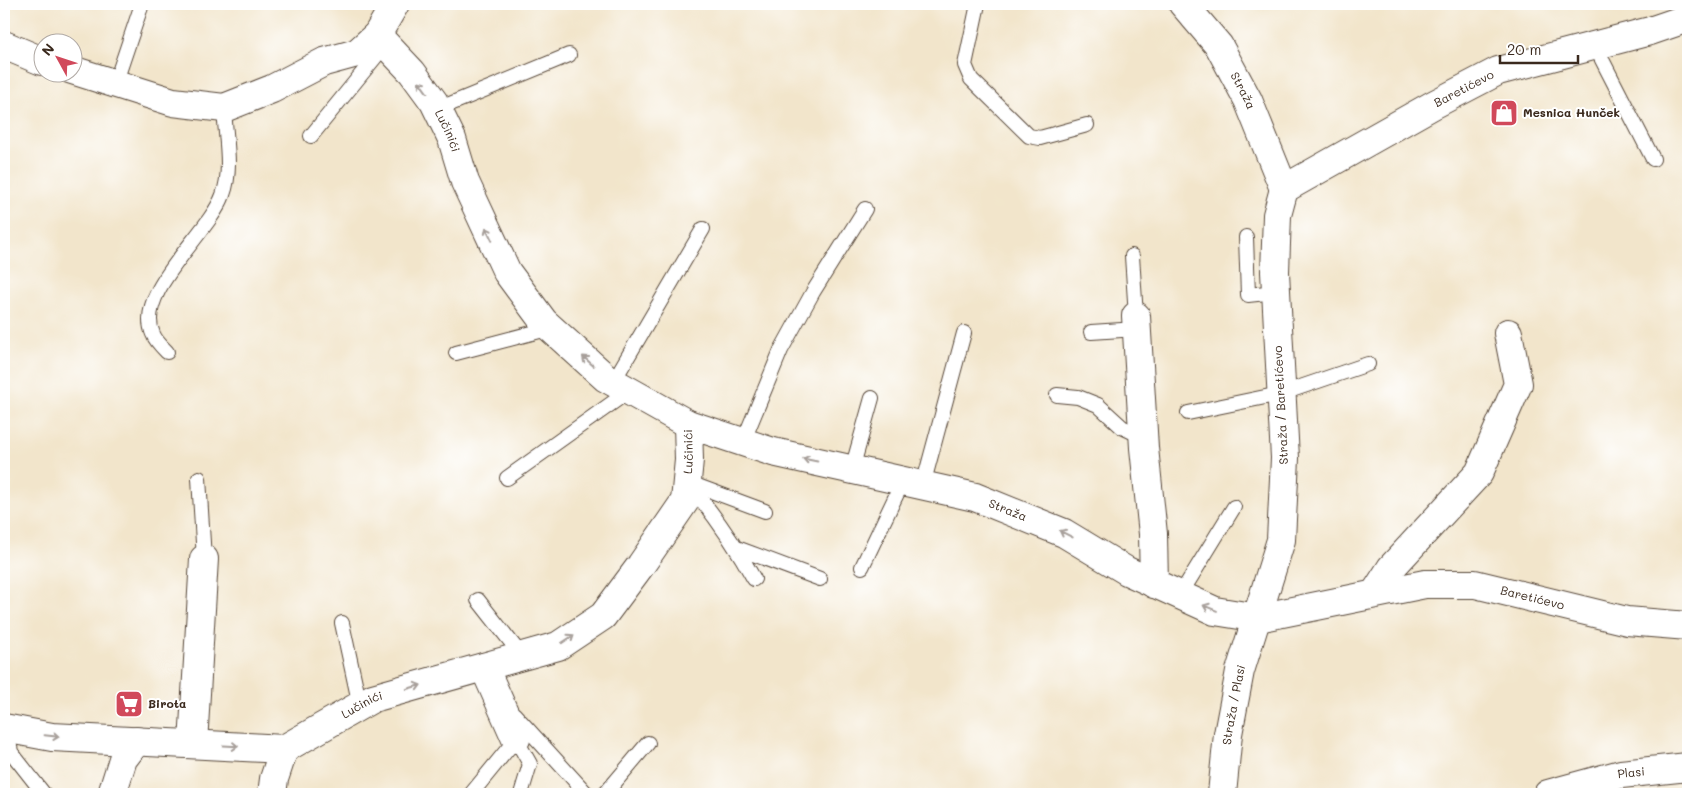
<svg xmlns="http://www.w3.org/2000/svg" width="1692" height="798" font-family="Mali,sans-serif">
	<style>
		.lines { fill: none; stroke-linecap: round; stroke-linejoin: round }
		.lane-casing { stroke: #564638; stroke-width: 16 }
		.street-casing { stroke: #564638; stroke-width: 30 }
		.lane { stroke: #fff; stroke-width: 14 }
		.street { stroke: #fff; stroke-width: 28 }
		.oneway { stroke: #a79f9a }
		.labels { text-anchor: middle; stroke-width: 4; stroke-linejoin: round; paint-order: stroke }
		.street-label { font-size: 12px; fill: #3b2a1e; stroke: #fff }
		.poi-label { font-size: 12px; font-weight: bold; fill: #3b2a1e; stroke: #fff; text-anchor: start }
	</style>
	<rect width="100%" height="100%" fill="#fff"/>
	<filter id="ink" filterUnits="userSpaceOnUse"><feTurbulence type="fractalNoise" baseFrequency=".02" numOctaves="2"/><feDisplacementMap in="SourceGraphic" scale="10" xChannelSelector="R" yChannelSelector="G"/><feConvolveMatrix kernelMatrix="1 2 1 2 8 2 1 2 1" color-interpolation-filters="sRGB"/></filter>
	<filter id="wash" filterUnits="userSpaceOnUse"><feTurbulence type="fractalNoise" baseFrequency=".0096" numOctaves="4" result="noise"/><feDisplacementMap in="SourceGraphic" scale="20" xChannelSelector="R" yChannelSelector="G"/><feGaussianBlur stdDeviation="1.12" result="paint"/><feColorMatrix in="noise" values="0 0 0 0 0 0 0 0 0 0 0 0 0 0 0 0 0 1.4 0 .05"/><feComposite in="paint" operator="in"/></filter>
	<g filter="url(#wash)">
		<rect width="100%" height="100%" fill="#f2e5cb"/>
	</g>
	<g filter="url(#ink)">
		<g class="lines">
			<defs>
				<path id="lane" d="M 978,4 L 965,65 L 971,79 L 1029,136 L 1040,138 L 1087,125
					M 1595,46 L 1653,159
					M 115,84 L 141,7
					M 438,109 L 569,55
					M 311,136 L 386,44
					M 1246,237 L 1248,295 L 1275,292
					M 1132,256 L 1136,316
					M 1091,332 L 1137,329
					M 167,352 C 162,347 155,340 153,334 C 134,292 209,234 223,195 C 233,169 225,135 224,108
					M 456,353 L 551,328
					M 613,382 L 703,229
					M 1057,395 L 1078,397 L 1098,405 L 1122,427 L 1143,437
					M 1188,413 L 1280,394 L 1368,364
					M 743,442 L 781,350 L 813,292 L 865,209
					M 852,469 L 872,398
					M 199,478 L 204,559
					M 507,478 L 629,391
					M 687,482 C 713,513 735,544 754,579
					M 687,482 L 765,511
					M 923,485 L 964,333
					M 737,548 L 820,579
					M 862,567 L 903,481
					M 1180,595 L 1234,507
					M 478,600 L 522,656
					M 342,623 L 360,706
					M 514,714 L 587,794
					M 7,730 L 11,752 L 44,794
					M 471,794 L 516,739 L 530,764 L 521,794
					M 605,794 L 648,743"/>
				<g id="street">
					<path id="s1" d="M 1183,4 L 1219,46 L 1248,100 L 1284,189"/>
					<path id="s2" d="M 377,35 L 412,72 L 434,102 L 452,139 L 465,182 L 507,272 L 544,322 L 606,378 L 688,424 L 773,452 L 975,497 L 1064,533 L 1127,571 L 1215,611 L 1258,618 L 1425,584 L 1475,584 L 1627,621 L 1688,626"/>
					<path d="M 4,45 L 42,61"/>
					<path d="M 72,70 L 173,102 L 224,108 L 272,89 L 324,62 L 357,53 L 377,35 L 395,4"/>
					<path id="s3" d="M 1284,189 L 1433,105 L 1498,71 L 1650,31 L 1688,18"/>
					<path d="M 1136,316 L 1144,448 L 1153,534 L 1154,584"/>
					<path d="M 1375,593 L 1391,568 L 1479,473 L 1518,384 L 1508,333"/>
					<path d="M 484,667 L 516,739"/>
					<path id="s4" d="M 4,728 L 52,737 L 284,749 L 373,698 L 558,646 L 603,616 L 641,565 L 685,501 L 689,460 L 688,424"/>
					<path d="M 193,744 L 204,559"/>
					<path d="M 112,794 L 123,759 L 137,741"/>
					<path d="M 272,794 L 274,779 L 284,749"/>
					<path id="s5" d="M 1222,794 L 1228,734 L 1240,671 L 1281,540 L 1285,458 L 1275,272 L 1277,215 L 1284,189"/>
					<path id="s6" d="M 1548,794 L 1621,774 L 1688,767"/>
				</g>
			</defs>
			<!-- lane casing -->
			<use href="#lane" class="lane-casing"/>
			<!-- street casing -->
			<use href="#street" class="street-casing"/>
			<!-- lane -->
			<use href="#lane" class="lane"/>
			<!-- street -->
			<use href="#street" class="street"/>
		</g>
		<!-- one-way arrows -->
		<defs><path id="oneway-shaft" d="M-6 0H5M1.5-3L5.5 0L1.5 3" fill="none" stroke-width="1.6" stroke-linecap="round" stroke-linejoin="round" transform="scale(1.25)"/></defs>
		<g class="oneway">
			<use href="#oneway-shaft" transform="translate(423 87) rotate(-126)"/>
			<use href="#oneway-shaft" transform="translate(489 234) rotate(-116)"/>
			<use href="#oneway-shaft" transform="translate(588 361) rotate(-138)"/>
			<use href="#oneway-shaft" transform="translate(810 460) rotate(-168)"/>
			<use href="#oneway-shaft" transform="translate(1066 534) rotate(-153)"/>
			<use href="#oneway-shaft" transform="translate(1210 608) rotate(-158)"/>
			<use href="#oneway-shaft" transform="translate(568 639) rotate(-34)"/>
			<use href="#oneway-shaft" transform="translate(414 687) rotate(-16)"/>
			<use href="#oneway-shaft" transform="translate(52 736) rotate(6)"/>
			<use href="#oneway-shaft" transform="translate(231 746) rotate(3)"/>
		</g>
	</g>
	<!-- icons -->
	<defs>
		<symbol id="shop-square" viewBox="-11 -11 22 22"><rect x="-9" y="-9" width="18" height="18" rx="4" fill="#d1495b" stroke="#fff"/><path d="M-5-2.5h2.3a2.7 3.5 0 0 1 5.4 0H5L5.5 6h-11ZM-1.5-2.5h3a1.5 2.3 0 0 0-3 0Z" fill="#fff"/></symbol>
		<symbol id="supermarket-square" viewBox="-11 -11 22 22"><rect x="-9" y="-9" width="18" height="18" rx="4" fill="#d1495b" stroke="#fff"/><path d="M-6-5.5h2.5l.6 2H6L4.5 2H-2.5L-4.4-4H-6ZM-1.5 3.2a1.3 1.3 0 1 0 .1 0ZM3 3.2a1.3 1.3 0 1 0 .1 0Z" fill="#fff"/></symbol>
	</defs>
	<g fill-rule="evenodd">
		<use href="#shop-square" x="1488" y="97" width="32" height="32"/>
		<use href="#supermarket-square" x="113" y="688" width="32" height="32"/>
	</g>
	<g class="labels">
		<!-- street labels -->
		<g class="street-label">
			<text dy="4" stroke="none"><textPath href="#s3" startOffset="206">Baretićevo</textPath></text>
			<text dy="4" stroke="none"><textPath href="#s1" startOffset="106">Straža</textPath></text>
			<text dy="4" stroke="none"><textPath href="#s2" startOffset="120">Lučinići</textPath></text>
			<text transform="translate(1281 405) rotate(-93)" y="4">Straža / Baretićevo</text>
			<text dy="4" stroke="none"><textPath href="#s4" startOffset="821">Lučinići</textPath></text>
			<text dy="4" stroke="none"><textPath href="#s2" startOffset="845">Straža</textPath></text>
			<text dy="4" stroke="none"><textPath href="#s2" startOffset="1399">Baretićevo</textPath></text>
			<text dy="4" stroke="none"><textPath href="#s5" startOffset="90">Straža / Plasi</textPath></text>
			<text dy="4" stroke="none"><textPath href="#s4" startOffset="371">Lučinići</textPath></text>
			<text dy="4" stroke="none"><textPath href="#s6" startOffset="86">Plasi</textPath></text>
		</g>
		<!-- poi labels -->
		<g class="poi-label">
			<text x="1523" y="117">Mesnica Hunček</text>
			<text x="148" y="708">Birota</text>
		</g>
	</g>
	<!-- margin -->
	<rect width="1692" height="798" fill="none" stroke="#fff" stroke-width="20"/>
	<!-- north arrow -->
	<g transform="translate(58 58) rotate(310)"><circle r="24" fill="#ffffff" stroke="#b1aaa5"/>
	<path d="M0-4L9 19L0 12L-9 19Z" fill="#d1495b"/>
	<text y="-8" font-size="14" font-weight="bold" text-anchor="middle" fill="#3b2a1e">N</text>
	</g>
	<!-- scale -->
	<path d="M1500 55v8h78v-8" fill="none" stroke="#3b2a1e" stroke-width="2.5"/>
	<text x="1507" y="55" font-size="15" fill="#3b2a1e" stroke="#ffffff" stroke-width="4" paint-order="stroke">20 m</text>
</svg>
